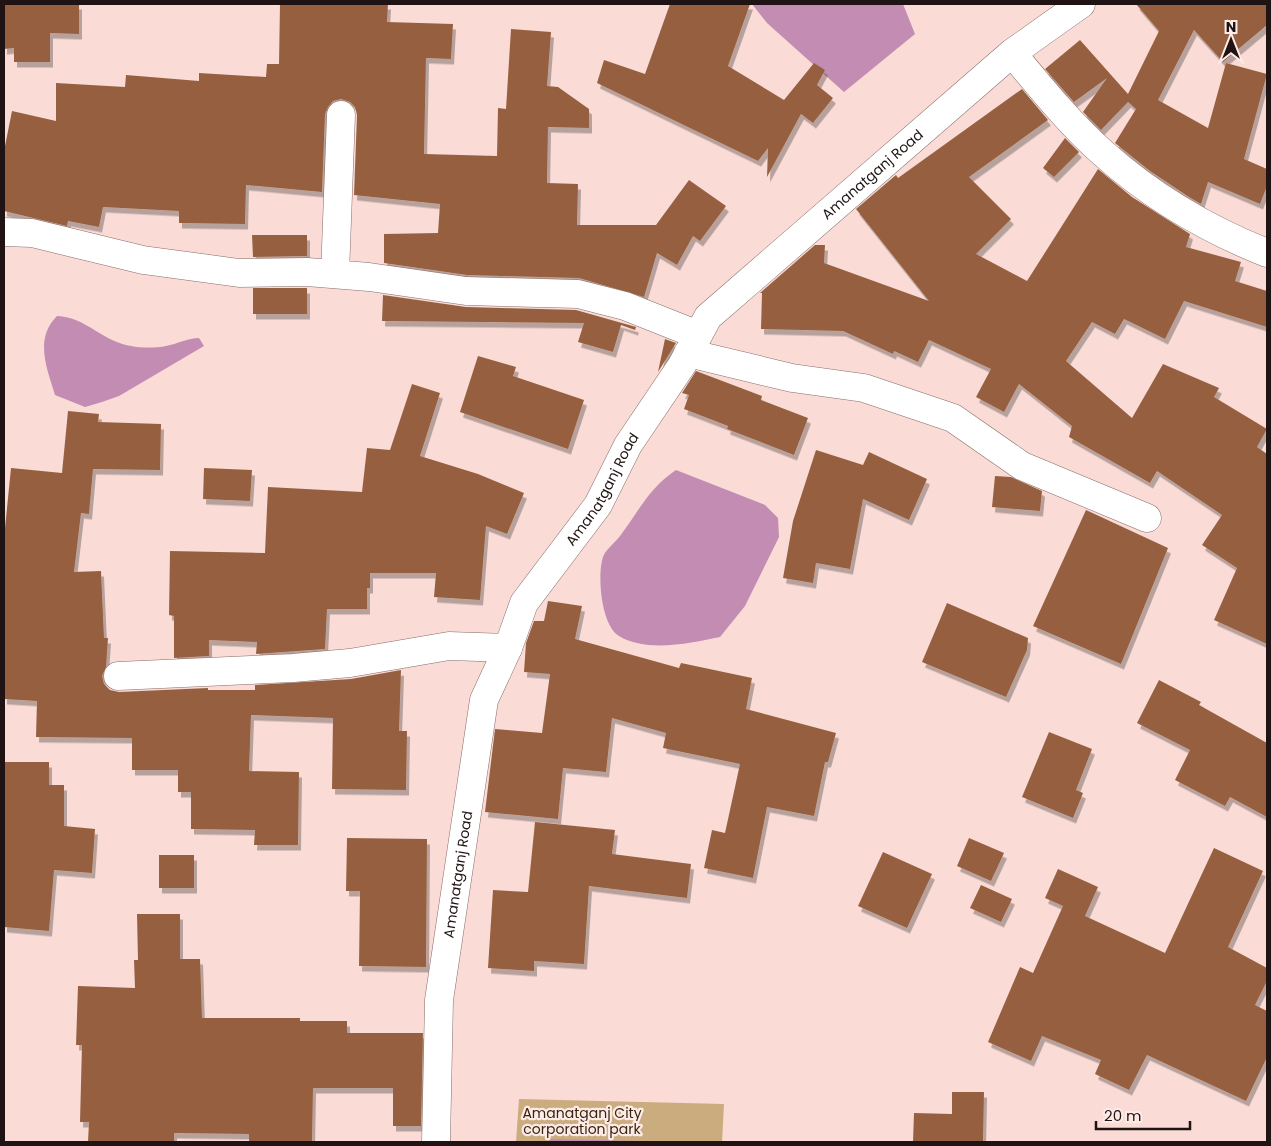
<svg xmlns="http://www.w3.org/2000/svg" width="1271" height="1146" font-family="Poppins,sans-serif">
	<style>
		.green { fill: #cbac7e }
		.water { fill: #c28cb3 }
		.building { fill: #966140; filter: url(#shadow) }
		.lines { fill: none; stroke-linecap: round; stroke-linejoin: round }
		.minor-casing { stroke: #886d69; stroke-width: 29 }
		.secondary-casing { stroke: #886d69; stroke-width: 29 }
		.minor { stroke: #fff; stroke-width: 28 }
		.secondary { stroke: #fff; stroke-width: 28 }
		.labels { text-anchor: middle; stroke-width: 4.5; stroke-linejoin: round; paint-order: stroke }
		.street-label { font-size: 14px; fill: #1f1413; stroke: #feebe8 }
		.park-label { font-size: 14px; fill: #36260d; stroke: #feebe8 }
	</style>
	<defs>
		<filter id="shadow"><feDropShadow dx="3" dy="5.5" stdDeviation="0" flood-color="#0004"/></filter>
	</defs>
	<rect width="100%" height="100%" fill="#fadbd6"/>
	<!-- green -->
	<path class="green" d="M 519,1099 L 724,1104 L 722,1142 L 516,1142 Z"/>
	<!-- water -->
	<path class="water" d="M 752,4 L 903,4 L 915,34 L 844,92 L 767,23 Z
		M 57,316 C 86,317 103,342 131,346 C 141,348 156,348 166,346 C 177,344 188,338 199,338 L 204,346 L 119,396 L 102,402 L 85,407 L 55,395 C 47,368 34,339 57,316 Z
		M 676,470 L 765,505 L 778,518 L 779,537 L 745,606 L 720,637 C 691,643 647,653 619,636 C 601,625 597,575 603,557 C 606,549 615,543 620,536 C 639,511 649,488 676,470 Z
		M 549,1139 L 688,1142 L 549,1142 Z"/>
	<!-- building -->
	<path class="building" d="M 4,4 L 79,4 L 79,34 L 50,33 L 50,62 L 14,62 L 14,48 L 4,49 Z
		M 280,4 L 388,4 L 387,22 L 453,24 L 451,59 L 426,58 L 424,154 L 497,156 L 498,108 L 506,109 L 511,29 L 551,32 L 547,86 L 558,87 L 589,109 L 589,128 L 548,127 L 547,183 L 578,184 L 577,225 L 656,225 L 689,180 L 726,206 L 700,241 L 693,236 L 677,265 L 657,253 L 644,297 L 579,278 L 467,275 L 384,263 L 384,234 L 438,233 L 440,204 L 354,195 L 357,115 L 355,107 L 350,102 L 341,99 L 333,101 L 328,107 L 325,114 L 322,192 L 246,185 L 245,224 L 179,223 L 179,211 L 103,207 L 99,227 L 68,221 L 67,226 L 4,211 L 4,151 L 12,111 L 56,121 L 56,83 L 125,87 L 126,75 L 199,81 L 199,73 L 266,77 L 267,64 L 279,64 Z
		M 670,4 L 750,4 L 728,66 L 784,100 L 814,63 L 825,70 L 817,85 L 833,98 L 813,123 L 801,114 L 767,177 L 768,148 L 758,161 L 597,83 L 604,60 L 645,74 Z
		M 1136,4 L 1267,4 L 1267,25 L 1223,62 L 1194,30 L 1158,100 L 1208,128 L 1226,63 L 1267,74 L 1244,159 L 1267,169 L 1267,186 L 1260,204 L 1208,182 L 1201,204 L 1189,197 L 1150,171 L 1115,143 L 1136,109 L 1128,102 L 1101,130 L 1083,112 L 1107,78 L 1074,102 L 1045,69 L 1080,40 L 1128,94 L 1159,31 Z
		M 1022,89 L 1048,120 L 969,177 L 1011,219 L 976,254 L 1027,281 L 1098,169 L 1132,197 L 1190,234 L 1186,247 L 1241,262 L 1235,281 L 1267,291 L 1267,327 L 1184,301 L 1165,339 L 1124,319 L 1115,334 L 1092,322 L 1066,361 L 1132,418 L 1163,364 L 1219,388 L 1214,397 L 1267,429 L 1257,447 L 1267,454 L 1267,644 L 1214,620 L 1237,568 L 1202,545 L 1222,515 L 1157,471 L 1150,483 L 1069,437 L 1072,426 L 1019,384 L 1004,412 L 976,397 L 991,369 L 929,340 L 918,362 L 894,351 L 893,354 L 843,331 L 761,329 L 762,293 L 760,293 L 815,245 L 825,245 L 824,263 L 929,301 L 856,209 L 896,175 L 898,178 Z
		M 1065,138 L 1079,152 L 1054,177 L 1043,168 Z
		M 252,235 L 307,235 L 307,256 L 253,257 Z
		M 253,288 L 307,288 L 307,314 L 253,314 Z
		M 383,295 L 466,307 L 576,310 L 636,327 L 635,330 L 621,325 L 613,352 L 578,342 L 584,323 L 382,321 Z
		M 665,339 L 676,343 L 658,372 Z
		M 478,356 L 516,367 L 513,376 L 584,400 L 568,449 L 460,412 Z
		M 696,371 L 762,396 L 761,400 L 808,418 L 794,455 L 727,429 L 728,426 L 684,409 L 689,395 L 682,393 Z
		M 412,384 L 440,393 L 420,456 L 478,474 L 524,493 L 507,534 L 486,526 L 480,600 L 434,597 L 436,573 L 370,573 L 370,588 L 367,588 L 367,609 L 327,609 L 325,649 L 256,654 L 257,642 L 209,640 L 209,656 L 174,658 L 174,616 L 169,615 L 170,551 L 265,553 L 268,487 L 362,492 L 367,448 L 390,450 Z
		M 68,411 L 99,414 L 98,422 L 161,424 L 160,470 L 93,469 L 89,514 L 81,513 L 74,572 L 101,571 L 104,638 L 108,638 L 106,667 L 102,676 L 104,684 L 110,690 L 119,692 L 208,688 L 208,690 L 255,690 L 255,685 L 351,679 L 401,670 L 399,731 L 407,731 L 406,790 L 332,789 L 333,718 L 251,715 L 249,771 L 299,772 L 298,845 L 254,845 L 255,830 L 191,829 L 191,792 L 178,792 L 178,770 L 132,770 L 132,738 L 36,737 L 37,701 L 4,699 L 4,538 L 11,468 L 62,473 Z
		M 816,450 L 863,465 L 869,452 L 927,479 L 909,520 L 863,499 L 850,569 L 816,563 L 813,583 L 783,578 L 793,521 Z
		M 204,468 L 252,470 L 250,501 L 203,499 Z
		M 995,476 L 1011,477 L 1042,491 L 1040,511 L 992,507 Z
		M 1086,510 L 1168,548 L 1121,664 L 1033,626 Z
		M 548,601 L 582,606 L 575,639 L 679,668 L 681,663 L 752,678 L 746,709 L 836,733 L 828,762 L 825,762 L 814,816 L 767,807 L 753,878 L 704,868 L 712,830 L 725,833 L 740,764 L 663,748 L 666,733 L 612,718 L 606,772 L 563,768 L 558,819 L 485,812 L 495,729 L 542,733 L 550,674 L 524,672 L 526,643 L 534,621 L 544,621 Z
		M 947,603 L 1028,638 L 1027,650 L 1006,697 L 922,662 Z
		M 1159,680 L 1201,702 L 1199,705 L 1267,743 L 1267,817 L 1230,797 L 1225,806 L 1175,780 L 1190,750 L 1137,723 Z
		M 1049,732 L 1092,749 L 1076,790 L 1083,793 L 1073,818 L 1022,797 Z
		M 5,762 L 49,762 L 49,785 L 64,785 L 64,826 L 95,829 L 92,873 L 54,870 L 49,931 L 4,927 Z
		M 535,822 L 615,830 L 612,854 L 691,864 L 687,898 L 589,886 L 584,964 L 534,961 L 534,971 L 488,968 L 493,890 L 528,892 Z
		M 347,838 L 427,839 L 426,967 L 359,966 L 360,891 L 346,891 Z
		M 969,838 L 1004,853 L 991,881 L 957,866 Z
		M 1214,848 L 1263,871 L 1228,947 L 1267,968 L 1267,981 L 1255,1005 L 1267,1011 L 1267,1057 L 1246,1101 L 1147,1055 L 1129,1090 L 1095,1074 L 1101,1060 L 1042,1036 L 1031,1061 L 988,1042 L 1020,967 L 1033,973 L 1063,906 L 1045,898 L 1058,869 L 1098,887 L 1085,916 L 1165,953 Z
		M 883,852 L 932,874 L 907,928 L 858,906 Z
		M 159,855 L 194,855 L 194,888 L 159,888 Z
		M 981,885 L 1012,899 L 1001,922 L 970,908 Z
		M 137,914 L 180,914 L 180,959 L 200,959 L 202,1018 L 300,1018 L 300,1021 L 347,1021 L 347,1033 L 423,1033 L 421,1126 L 393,1126 L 393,1088 L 313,1088 L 312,1142 L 249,1142 L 249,1134 L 174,1133 L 174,1141 L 88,1142 L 89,1122 L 80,1122 L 82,1045 L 76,1045 L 78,986 L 135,988 L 134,960 L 138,960 Z
		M 952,1092 L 984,1092 L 983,1142 L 913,1142 L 914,1113 L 952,1114 Z"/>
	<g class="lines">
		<defs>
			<path id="minor" d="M 1012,53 C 1041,88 1070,124 1104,154 C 1151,196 1209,230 1267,253
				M 4,232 L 32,233 L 143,260 L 239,273 L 307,272 L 369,277 L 466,291 L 578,294 L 625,306 L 698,335
				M 335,274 L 341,115
				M 688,353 L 792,378 L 864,388 L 953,418 L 1022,466 L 1147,518
				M 118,676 L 293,668 L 350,663 L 449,646 L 508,648"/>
			<g id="secondary">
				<path id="s1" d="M 436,1142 L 439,1000 L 484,700 L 508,648 L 524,603 L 598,505 L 628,445 L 682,365 L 708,317 L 1012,53 L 1081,4"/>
			</g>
		</defs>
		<!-- minor casing -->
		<use href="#minor" class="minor-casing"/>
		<!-- secondary casing -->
		<use href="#secondary" class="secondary-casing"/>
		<!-- minor -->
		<use href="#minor" class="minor"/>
		<!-- secondary -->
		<use href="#secondary" class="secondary"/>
	</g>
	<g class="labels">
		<!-- street labels -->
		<g class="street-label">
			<text dy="5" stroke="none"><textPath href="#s1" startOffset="1109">Amanatganj Road</textPath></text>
			<text dy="5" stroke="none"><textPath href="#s1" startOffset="689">Amanatganj Road</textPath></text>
			<text dy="5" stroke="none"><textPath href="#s1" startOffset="269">Amanatganj Road</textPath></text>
		</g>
		<!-- park labels -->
		<g class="park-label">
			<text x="582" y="1118">Amanatganj City<tspan x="582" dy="16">corporation park</tspan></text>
		</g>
	</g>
	<!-- border -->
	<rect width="1271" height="1146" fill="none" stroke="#1f1413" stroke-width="10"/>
	<!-- north arrow -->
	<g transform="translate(1231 40)" stroke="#feebe8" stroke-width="4" paint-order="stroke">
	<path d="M0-4L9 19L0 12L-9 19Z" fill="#1f1413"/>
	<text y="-8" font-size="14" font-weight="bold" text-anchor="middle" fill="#1f1413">N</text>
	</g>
	<!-- scale -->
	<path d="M1096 1121v8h94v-8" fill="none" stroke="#1f1413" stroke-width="2.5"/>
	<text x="1104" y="1121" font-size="15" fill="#1f1413" stroke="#feebe8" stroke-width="4" paint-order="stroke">20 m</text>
</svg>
